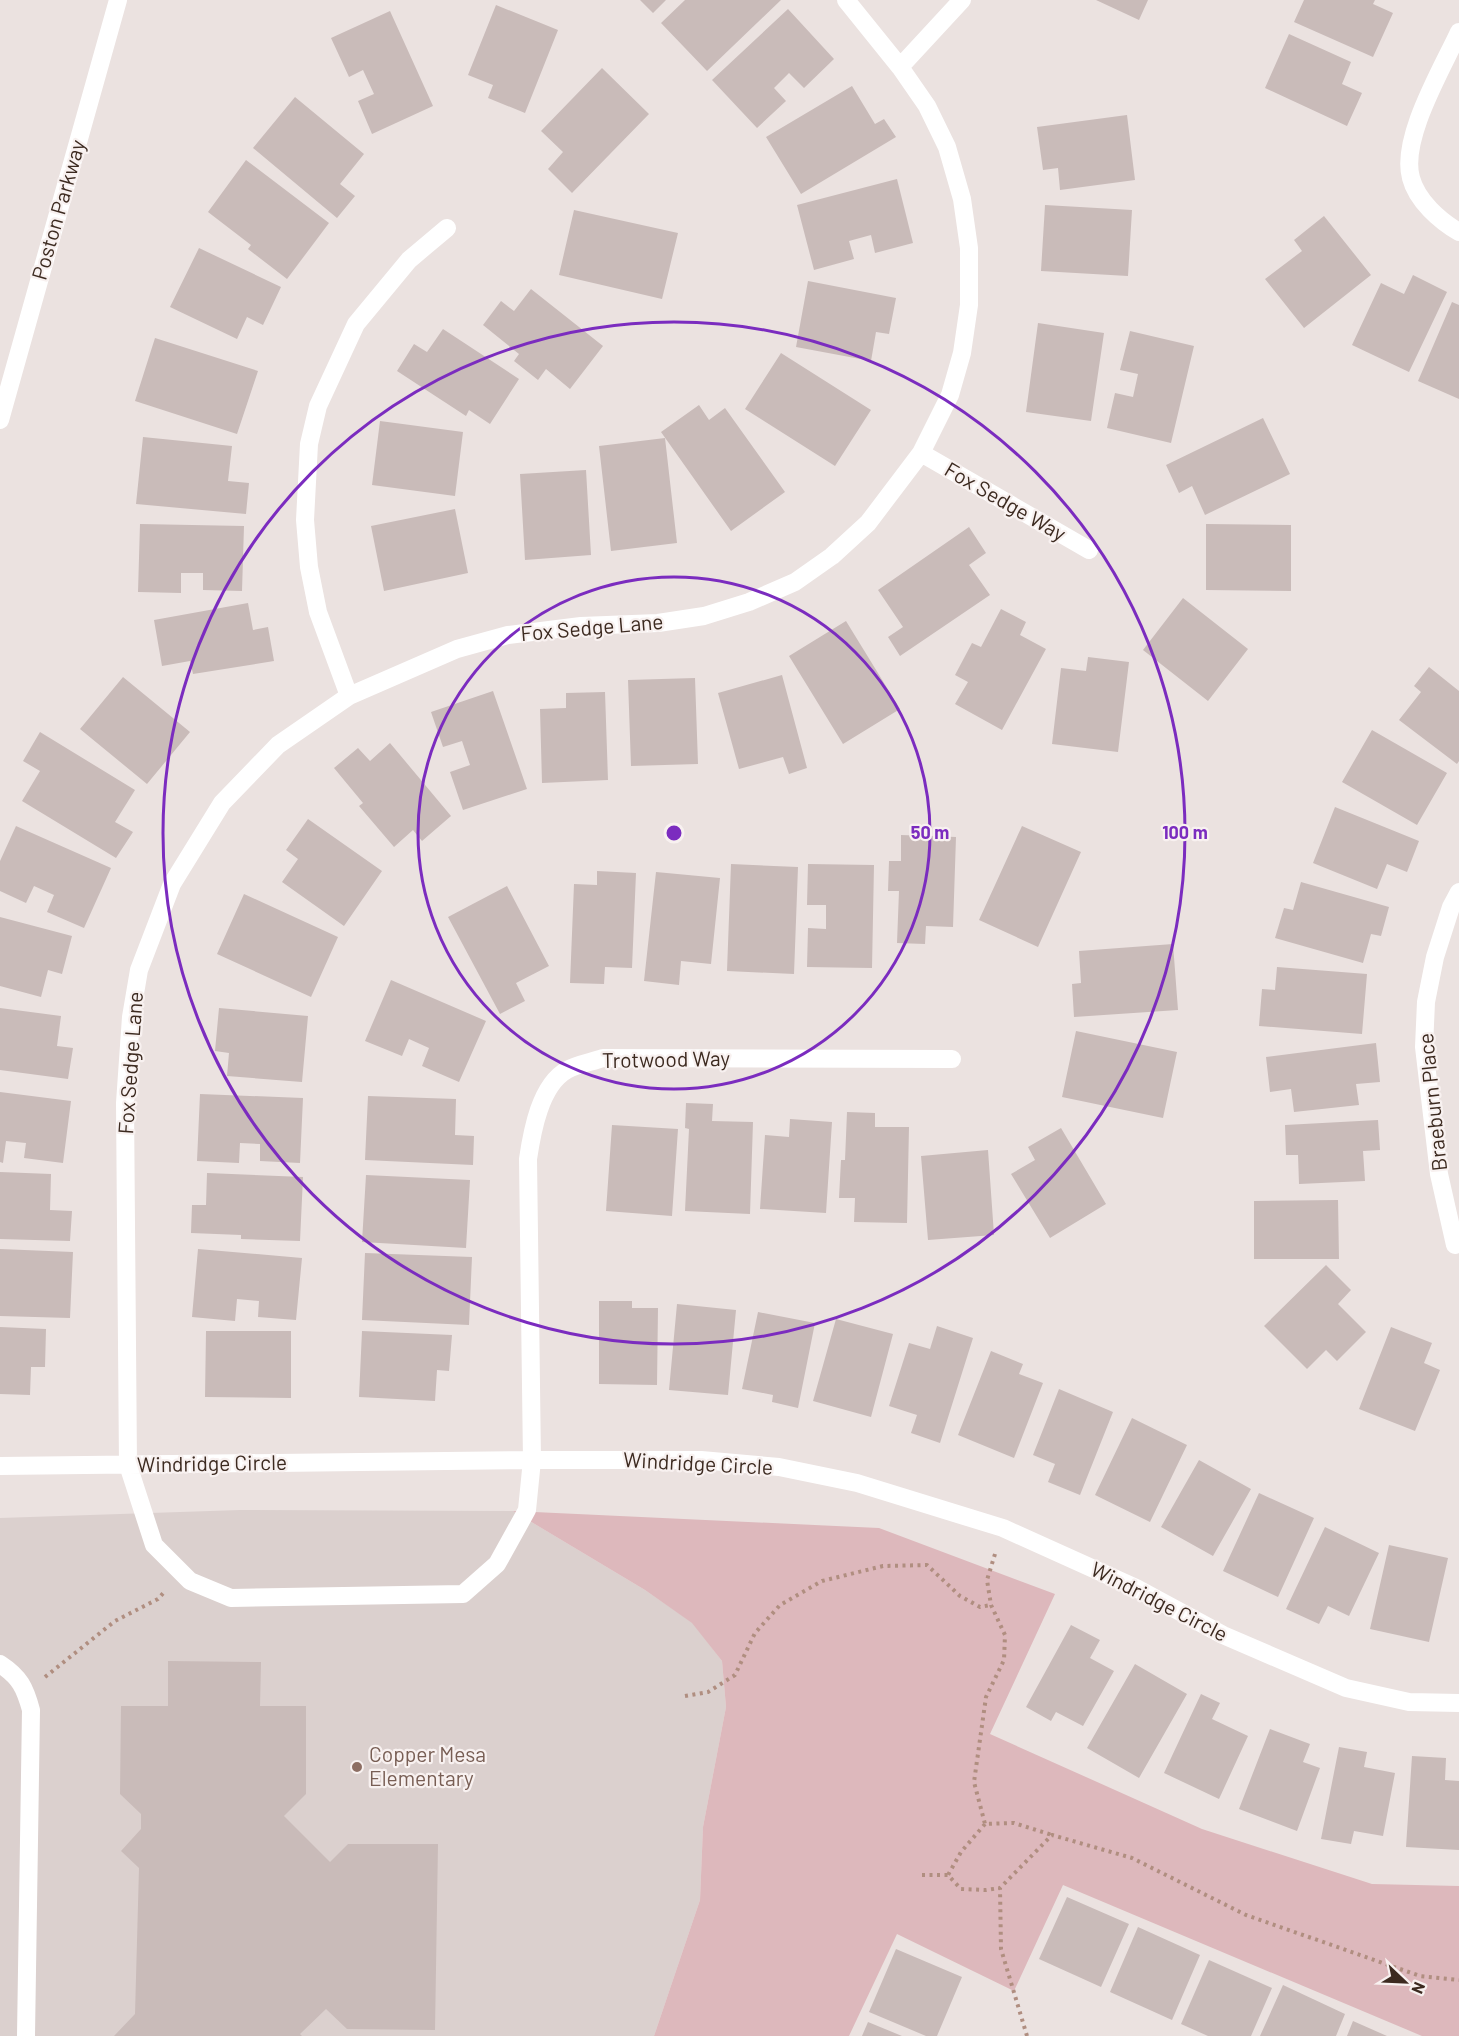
<svg xmlns="http://www.w3.org/2000/svg" width="1459" height="2036" font-family="Barlow,sans-serif">
	<style>
		.built { fill: #dbd0ce }
		.green { fill: #ddb8bc }
		.building { fill: #c9bbb9 }
		.lines { fill: none; stroke-linecap: round; stroke-linejoin: round }
		.path { stroke: #b08e80; stroke-width: 4; stroke-dasharray: 3 4.5; stroke-linecap: butt }
		.minor { stroke: #fff; stroke-width: 18 }
		.ring { fill: none; stroke: #7b2cbf; stroke-width: 3 }
		.education-dot { fill: #8d6e63; stroke: #f8f1f0; stroke-width: 2 }
		.labels { text-anchor: middle; stroke-width: 4.5; stroke-linejoin: round; paint-order: stroke }
		.street-label { font-size: 21px; fill: #3c2a20; stroke: #f8f1f0 }
		.education-label { font-size: 21px; fill: #785e54; stroke: #f8f1f0; text-anchor: start }
		.centre { fill: #7b2cbf; stroke: #f8f1f0; stroke-width: 3 }
		.ring-label { font-size: 18px; text-anchor: middle; font-weight: bold; fill: #7b2cbf; stroke: #f8f1f0; stroke-width: 4.5; stroke-linejoin: round; paint-order: stroke }
	</style>
	<rect width="100%" height="100%" fill="#ebe2e0"/>
	<!-- built -->
	<path class="built" d="M 240,1510 L 513,1511 L 645,1590 L 693,1623 L 722,1661 L 726,1707 L 703,1827 L 700,1900 L 654,2036 L 0,2036 L 0,1518 Z"/>
	<!-- green -->
	<path class="green" d="M 513,1511 L 879,1528 L 1055,1594 L 990,1734 L 1202,1829 L 1372,1884 L 1459,1886 L 1459,2036 L 1422,2036 L 1063,1885 L 1014,1991 L 897,1934 L 849,2036 L 654,2036 L 700,1900 L 703,1827 L 726,1707 L 722,1661 L 692,1623 L 645,1590 Z"/>
	<!-- building -->
	<path class="building" d="M 640,0 L 666,0 L 653,13 Z
		M 685,0 L 781,0 L 707,71 L 661,23 Z
		M 1096,0 L 1148,0 L 1139,20 Z
		M 1304,0 L 1375,0 L 1373,4 L 1393,13 L 1373,57 L 1294,22 Z
		M 496,5 L 558,30 L 525,113 L 488,98 L 493,85 L 468,75 Z
		M 788,9 L 834,59 L 804,88 L 789,73 L 774,88 L 786,101 L 757,128 L 712,80 Z
		M 390,11 L 433,106 L 372,134 L 358,101 L 374,94 L 363,70 L 349,77 L 331,38 Z
		M 1289,34 L 1351,62 L 1342,84 L 1362,93 L 1347,126 L 1265,88 Z
		M 602,68 L 649,114 L 572,193 L 548,169 L 563,152 L 541,131 Z
		M 852,86 L 875,124 L 884,119 L 896,137 L 801,194 L 766,137 Z
		M 295,97 L 364,154 L 340,184 L 355,196 L 337,218 L 253,148 Z
		M 1127,115 L 1135,180 L 1060,190 L 1058,168 L 1043,170 L 1037,127 Z
		M 246,160 L 329,223 L 287,279 L 248,249 L 251,245 L 208,212 Z
		M 897,179 L 913,243 L 875,253 L 871,235 L 849,241 L 854,259 L 814,270 L 797,205 Z
		M 1045,205 L 1132,210 L 1128,276 L 1041,271 Z
		M 574,210 L 678,233 L 662,299 L 559,275 Z
		M 1324,216 L 1371,275 L 1304,328 L 1265,279 L 1302,251 L 1294,240 Z
		M 199,248 L 281,287 L 263,325 L 247,317 L 237,339 L 170,307 Z
		M 1413,275 L 1447,292 L 1409,372 L 1352,345 L 1381,283 L 1404,294 Z
		M 808,281 L 896,298 L 889,334 L 876,332 L 871,361 L 796,347 Z
		M 531,289 L 603,346 L 570,389 L 546,369 L 538,380 L 514,361 L 519,354 L 483,325 L 501,301 L 514,311 Z
		M 1452,302 L 1459,305 L 1459,399 L 1418,381 Z
		M 1038,323 L 1104,333 L 1091,421 L 1026,412 Z
		M 443,329 L 519,379 L 490,424 L 469,410 L 466,416 L 397,371 L 414,344 L 427,352 Z
		M 1130,331 L 1194,346 L 1171,443 L 1107,428 L 1115,393 L 1133,397 L 1138,374 L 1120,370 Z
		M 155,338 L 258,371 L 237,434 L 135,401 Z
		M 781,353 L 871,410 L 835,466 L 745,409 Z
		M 699,405 L 709,420 L 725,408 L 785,492 L 731,531 L 661,432 Z
		M 1263,418 L 1290,474 L 1205,515 L 1192,486 L 1179,493 L 1166,465 Z
		M 380,421 L 463,432 L 455,496 L 372,485 Z
		M 143,437 L 232,446 L 228,481 L 249,483 L 246,514 L 136,504 Z
		M 665,438 L 677,543 L 611,551 L 599,446 Z
		M 586,470 L 591,555 L 525,560 L 520,474 Z
		M 455,509 L 468,573 L 384,591 L 371,526 Z
		M 140,524 L 244,526 L 242,591 L 203,590 L 203,573 L 181,573 L 181,593 L 138,592 Z
		M 1206,524 L 1291,525 L 1291,591 L 1206,590 Z
		M 969,527 L 986,553 L 969,565 L 990,595 L 900,656 L 888,637 L 903,627 L 878,590 Z
		M 1183,598 L 1248,649 L 1208,701 L 1143,650 Z
		M 248,603 L 253,630 L 268,627 L 274,661 L 193,674 L 190,661 L 162,666 L 154,620 Z
		M 1001,609 L 1026,622 L 1020,635 L 1046,649 L 1002,730 L 955,704 L 968,682 L 955,675 L 972,643 L 981,647 Z
		M 846,621 L 900,709 L 843,744 L 789,656 Z
		M 1088,657 L 1129,662 L 1118,752 L 1052,744 L 1061,668 L 1086,671 Z
		M 1429,667 L 1459,691 L 1459,761 L 1457,764 L 1399,720 L 1421,692 L 1414,686 Z
		M 782,675 L 807,768 L 789,774 L 783,757 L 739,769 L 718,693 Z
		M 123,677 L 190,732 L 147,784 L 80,729 Z
		M 695,678 L 698,764 L 631,766 L 628,680 Z
		M 493,691 L 527,789 L 463,810 L 450,772 L 470,765 L 462,741 L 443,747 L 431,712 Z
		M 605,692 L 608,780 L 542,783 L 540,709 L 566,708 L 566,693 Z
		M 1372,730 L 1447,773 L 1417,825 L 1342,782 Z
		M 40,732 L 135,790 L 115,822 L 133,832 L 116,858 L 22,801 L 40,771 L 23,761 Z
		M 390,743 L 451,816 L 422,841 L 413,830 L 394,847 L 359,806 L 363,803 L 334,768 L 358,748 L 370,761 Z
		M 1335,807 L 1419,841 L 1407,872 L 1387,864 L 1377,889 L 1313,863 Z
		M 308,819 L 382,871 L 344,926 L 282,882 L 298,859 L 286,850 Z
		M 16,826 L 111,868 L 84,928 L 47,912 L 54,895 L 34,886 L 26,903 L 0,891 L 0,861 Z
		M 1022,826 L 1081,852 L 1038,947 L 979,920 Z
		M 901,835 L 956,837 L 953,927 L 926,926 L 925,944 L 897,943 L 899,891 L 888,891 L 889,861 L 901,861 Z
		M 731,864 L 798,867 L 794,974 L 727,971 Z
		M 808,864 L 874,865 L 872,968 L 807,967 L 808,928 L 826,929 L 826,905 L 807,905 Z
		M 597,871 L 636,873 L 632,968 L 605,967 L 604,984 L 570,983 L 574,884 L 597,885 Z
		M 656,872 L 720,878 L 711,964 L 681,961 L 679,985 L 644,981 Z
		M 1301,882 L 1389,907 L 1381,936 L 1371,934 L 1363,963 L 1275,938 L 1284,908 L 1293,910 Z
		M 507,886 L 549,966 L 516,983 L 525,1001 L 500,1014 L 448,917 Z
		M 244,894 L 338,937 L 311,997 L 217,954 Z
		M 0,917 L 72,936 L 62,974 L 48,970 L 41,997 L 0,986 Z
		M 1173,944 L 1178,1010 L 1074,1017 L 1072,984 L 1081,983 L 1079,951 Z
		M 1277,967 L 1367,974 L 1362,1034 L 1259,1026 L 1262,989 L 1275,990 Z
		M 391,980 L 486,1021 L 459,1082 L 422,1066 L 429,1048 L 409,1039 L 402,1056 L 365,1041 Z
		M 0,1008 L 61,1016 L 57,1046 L 73,1048 L 68,1079 L 0,1070 Z
		M 219,1008 L 308,1016 L 302,1082 L 227,1076 L 229,1053 L 215,1051 Z
		M 1076,1031 L 1177,1052 L 1163,1118 L 1062,1097 Z
		M 1376,1043 L 1380,1082 L 1356,1084 L 1359,1105 L 1294,1112 L 1291,1089 L 1270,1092 L 1266,1057 Z
		M 0,1092 L 71,1101 L 63,1163 L 24,1158 L 26,1143 L 6,1141 L 3,1163 L 0,1162 Z
		M 200,1094 L 303,1098 L 300,1163 L 260,1161 L 260,1144 L 240,1143 L 239,1163 L 197,1161 Z
		M 368,1096 L 456,1099 L 455,1135 L 474,1136 L 473,1165 L 365,1160 Z
		M 686,1103 L 713,1104 L 712,1121 L 753,1122 L 750,1214 L 685,1211 L 689,1129 L 685,1128 Z
		M 847,1112 L 875,1113 L 875,1127 L 909,1127 L 907,1223 L 854,1222 L 855,1198 L 839,1198 L 841,1160 L 845,1160 Z
		M 790,1119 L 832,1122 L 826,1213 L 760,1209 L 765,1135 L 789,1137 Z
		M 1378,1120 L 1380,1150 L 1363,1151 L 1365,1181 L 1299,1184 L 1298,1155 L 1286,1155 L 1285,1125 Z
		M 612,1125 L 678,1129 L 672,1216 L 606,1211 Z
		M 1061,1128 L 1106,1204 L 1050,1238 L 1011,1174 L 1035,1160 L 1028,1147 Z
		M 988,1150 L 994,1235 L 928,1240 L 921,1156 Z
		M 0,1172 L 51,1174 L 50,1210 L 72,1211 L 70,1241 L 0,1239 Z
		M 207,1173 L 303,1177 L 300,1241 L 241,1239 L 241,1235 L 191,1233 L 192,1205 L 206,1205 Z
		M 366,1175 L 470,1180 L 466,1248 L 362,1242 Z
		M 1338,1200 L 1339,1259 L 1254,1259 L 1254,1201 Z
		M 0,1249 L 73,1252 L 70,1318 L 0,1316 Z
		M 198,1249 L 302,1258 L 296,1320 L 258,1317 L 259,1301 L 237,1299 L 235,1321 L 192,1317 Z
		M 365,1253 L 472,1257 L 469,1325 L 362,1320 Z
		M 1326,1265 L 1351,1290 L 1338,1304 L 1366,1332 L 1337,1361 L 1326,1350 L 1307,1369 L 1264,1326 Z
		M 599,1301 L 632,1301 L 632,1308 L 658,1308 L 657,1385 L 599,1384 Z
		M 677,1304 L 736,1310 L 728,1395 L 669,1390 Z
		M 758,1312 L 815,1323 L 798,1408 L 772,1402 L 773,1395 L 742,1389 Z
		M 836,1319 L 893,1334 L 871,1417 L 813,1401 Z
		M 937,1326 L 973,1338 L 940,1443 L 911,1433 L 917,1415 L 889,1406 L 909,1343 L 930,1349 Z
		M 0,1327 L 46,1329 L 45,1367 L 31,1367 L 30,1395 L 0,1394 Z
		M 1391,1327 L 1432,1343 L 1424,1363 L 1440,1370 L 1415,1431 L 1359,1409 Z
		M 206,1331 L 291,1331 L 291,1398 L 205,1397 Z
		M 362,1331 L 452,1335 L 449,1371 L 437,1370 L 435,1401 L 359,1397 Z
		M 991,1351 L 1023,1364 L 1019,1374 L 1043,1383 L 1014,1458 L 958,1435 Z
		M 1059,1389 L 1113,1412 L 1080,1495 L 1048,1482 L 1055,1464 L 1033,1455 Z
		M 1132,1418 L 1187,1445 L 1150,1522 L 1095,1495 Z
		M 1199,1460 L 1251,1489 L 1213,1556 L 1161,1527 Z
		M 1259,1493 L 1314,1518 L 1278,1597 L 1223,1571 Z
		M 1325,1527 L 1379,1553 L 1349,1616 L 1328,1606 L 1319,1624 L 1286,1609 Z
		M 1389,1545 L 1448,1558 L 1429,1642 L 1370,1629 Z
		M 1071,1625 L 1100,1640 L 1090,1658 L 1114,1671 L 1083,1726 L 1056,1712 L 1051,1721 L 1026,1707 Z
		M 168,1661 L 261,1662 L 260,1706 L 306,1706 L 306,1794 L 284,1816 L 330,1862 L 348,1844 L 438,1844 L 435,2030 L 347,2029 L 326,2009 L 300,2034 L 302,2036 L 114,2036 L 135,2014 L 139,1868 L 121,1851 L 141,1829 L 141,1814 L 120,1794 L 121,1706 L 168,1706 Z
		M 1135,1664 L 1187,1694 L 1139,1778 L 1087,1748 Z
		M 1201,1694 L 1220,1703 L 1212,1719 L 1248,1736 L 1219,1799 L 1164,1773 Z
		M 1270,1729 L 1310,1744 L 1303,1762 L 1320,1768 L 1297,1831 L 1239,1809 Z
		M 1339,1747 L 1367,1752 L 1364,1767 L 1395,1773 L 1383,1836 L 1354,1831 L 1351,1844 L 1321,1839 Z
		M 1412,1756 L 1446,1758 L 1445,1780 L 1459,1781 L 1459,1850 L 1406,1847 Z
		M 1067,1897 L 1129,1924 L 1101,1987 L 1039,1959 Z
		M 1138,1927 L 1200,1955 L 1172,2020 L 1110,1992 Z
		M 896,1949 L 962,1977 L 937,2036 L 926,2036 L 869,2012 Z
		M 1209,1960 L 1272,1988 L 1251,2036 L 1208,2036 L 1181,2024 Z
		M 1283,1985 L 1345,2014 L 1336,2036 L 1260,2036 Z
		M 1353,2021 L 1387,2036 L 1347,2036 Z
		M 868,2022 L 902,2036 L 862,2036 Z"/>
	<g class="lines">
		<!-- path -->
		<path class="path" d="M 995,1554 L 987,1580 L 991,1605 L 1005,1635 L 1004,1660 L 986,1697 L 974,1782 L 985,1824 L 1014,1823 L 1052,1835
			M 45,1677 L 115,1621 L 158,1599 L 165,1591
			M 685,1696 L 708,1692 L 735,1675 L 755,1633 L 780,1605 L 822,1581 L 883,1566 L 927,1565 L 960,1596 L 980,1607 L 991,1605
			M 985,1824 L 961,1852 L 948,1875 L 961,1889 L 986,1890 L 1000,1888
			M 922,1875 L 948,1875
			M 1027,2036 L 1001,1949 L 1000,1888 L 1052,1835 L 1132,1858 L 1246,1915 L 1420,1976 L 1459,1980"/>
		<!-- minor -->
		<path class="minor" d="M 846,0 L 900,67 L 927,106 L 947,147 L 962,199 L 969,248 L 969,305 L 962,353 L 950,395 L 921,453 L 868,523 L 832,556 L 795,582 L 749,602 L 704,616 L 658,623 L 581,626 L 508,635 L 457,649 L 349,696 L 278,745 L 222,803 L 172,884 L 139,970 L 131,1017 L 125,1103 L 128,1465 L 154,1545 L 190,1581 L 231,1598 L 463,1594 L 497,1564 L 527,1510 L 532,1460 L 528,1159 C 532,1132 540,1085 567,1070 C 578,1064 592,1062 603,1058 L 952,1059
			M 1459,32 C 1442,69 1400,139 1411,178 C 1417,201 1440,221 1459,232
			M 900,67 L 962,0
			M 0,420 L 118,0
			M 921,453 L 1089,550
			M 349,696 L 318,612 L 309,567 L 305,520 L 309,444 L 318,406 L 356,324 L 409,260 L 447,228
			M 1455,1245 L 1439,1174 L 1424,1047 L 1426,1002 L 1435,957 L 1451,907 L 1459,892
			M 0,1466 L 532,1460 L 701,1460 L 779,1467 L 857,1483 L 1003,1528 L 1136,1588 L 1223,1635 L 1346,1688 L 1409,1702 L 1459,1703
			M 0,1664 C 20,1677 25,1688 31,1710 L 26,2036"/>
	</g>
	<!-- distance rings -->
	<g class="ring">
		<circle cx="674" cy="833" r="256"/>
		<circle cx="674" cy="833" r="511"/>
	</g>
	<!-- markers -->
	<circle class="education-dot" cx="357" cy="1767" r="6"/>
	<g class="labels">
		<!-- street labels -->
		<g class="street-label">
			<text transform="translate(59 210) rotate(-74)" y="7">Poston Parkway</text>
			<text transform="translate(1005 502) rotate(30)" y="7">Fox Sedge Way</text>
			<text transform="translate(592 628) rotate(-5)" y="7">Fox Sedge Lane</text>
			<text transform="translate(666 1060) rotate(-1)" y="7">Trotwood Way</text>
			<text transform="translate(131 1063) rotate(-86)" y="7">Fox Sedge Lane</text>
			<text transform="translate(1433 1102) rotate(-96)" y="7">Braeburn Place</text>
			<text transform="translate(212 1464) rotate(-1)" y="7">Windridge Circle</text>
			<text transform="translate(698 1464) rotate(3)" y="7">Windridge Circle</text>
			<text transform="translate(1159 1602) rotate(27)" y="7">Windridge Circle</text>
		</g>
		<!-- education labels -->
		<g class="education-label">
			<text x="369" y="1762">Copper Mesa<tspan x="369" dy="24">Elementary</tspan></text>
		</g>
	</g>
	<circle cx="674" cy="833" r="9" class="centre"/>
	<g class="ring-label">
		<text x="930" y="839">50 m</text>
		<text x="1185" y="839">100 m</text>
	</g>
	<!-- north arrow -->
	<g transform="translate(1405 1982) rotate(113)" stroke="#f8f1f0" stroke-width="4.5" paint-order="stroke">
	<path d="M0-4.5L10 22L0 15L-10 22Z" fill="#3c2a20"/>
	<text y="-9" font-size="16" font-weight="bold" text-anchor="middle" fill="#3c2a20">N</text>
	</g>
</svg>
